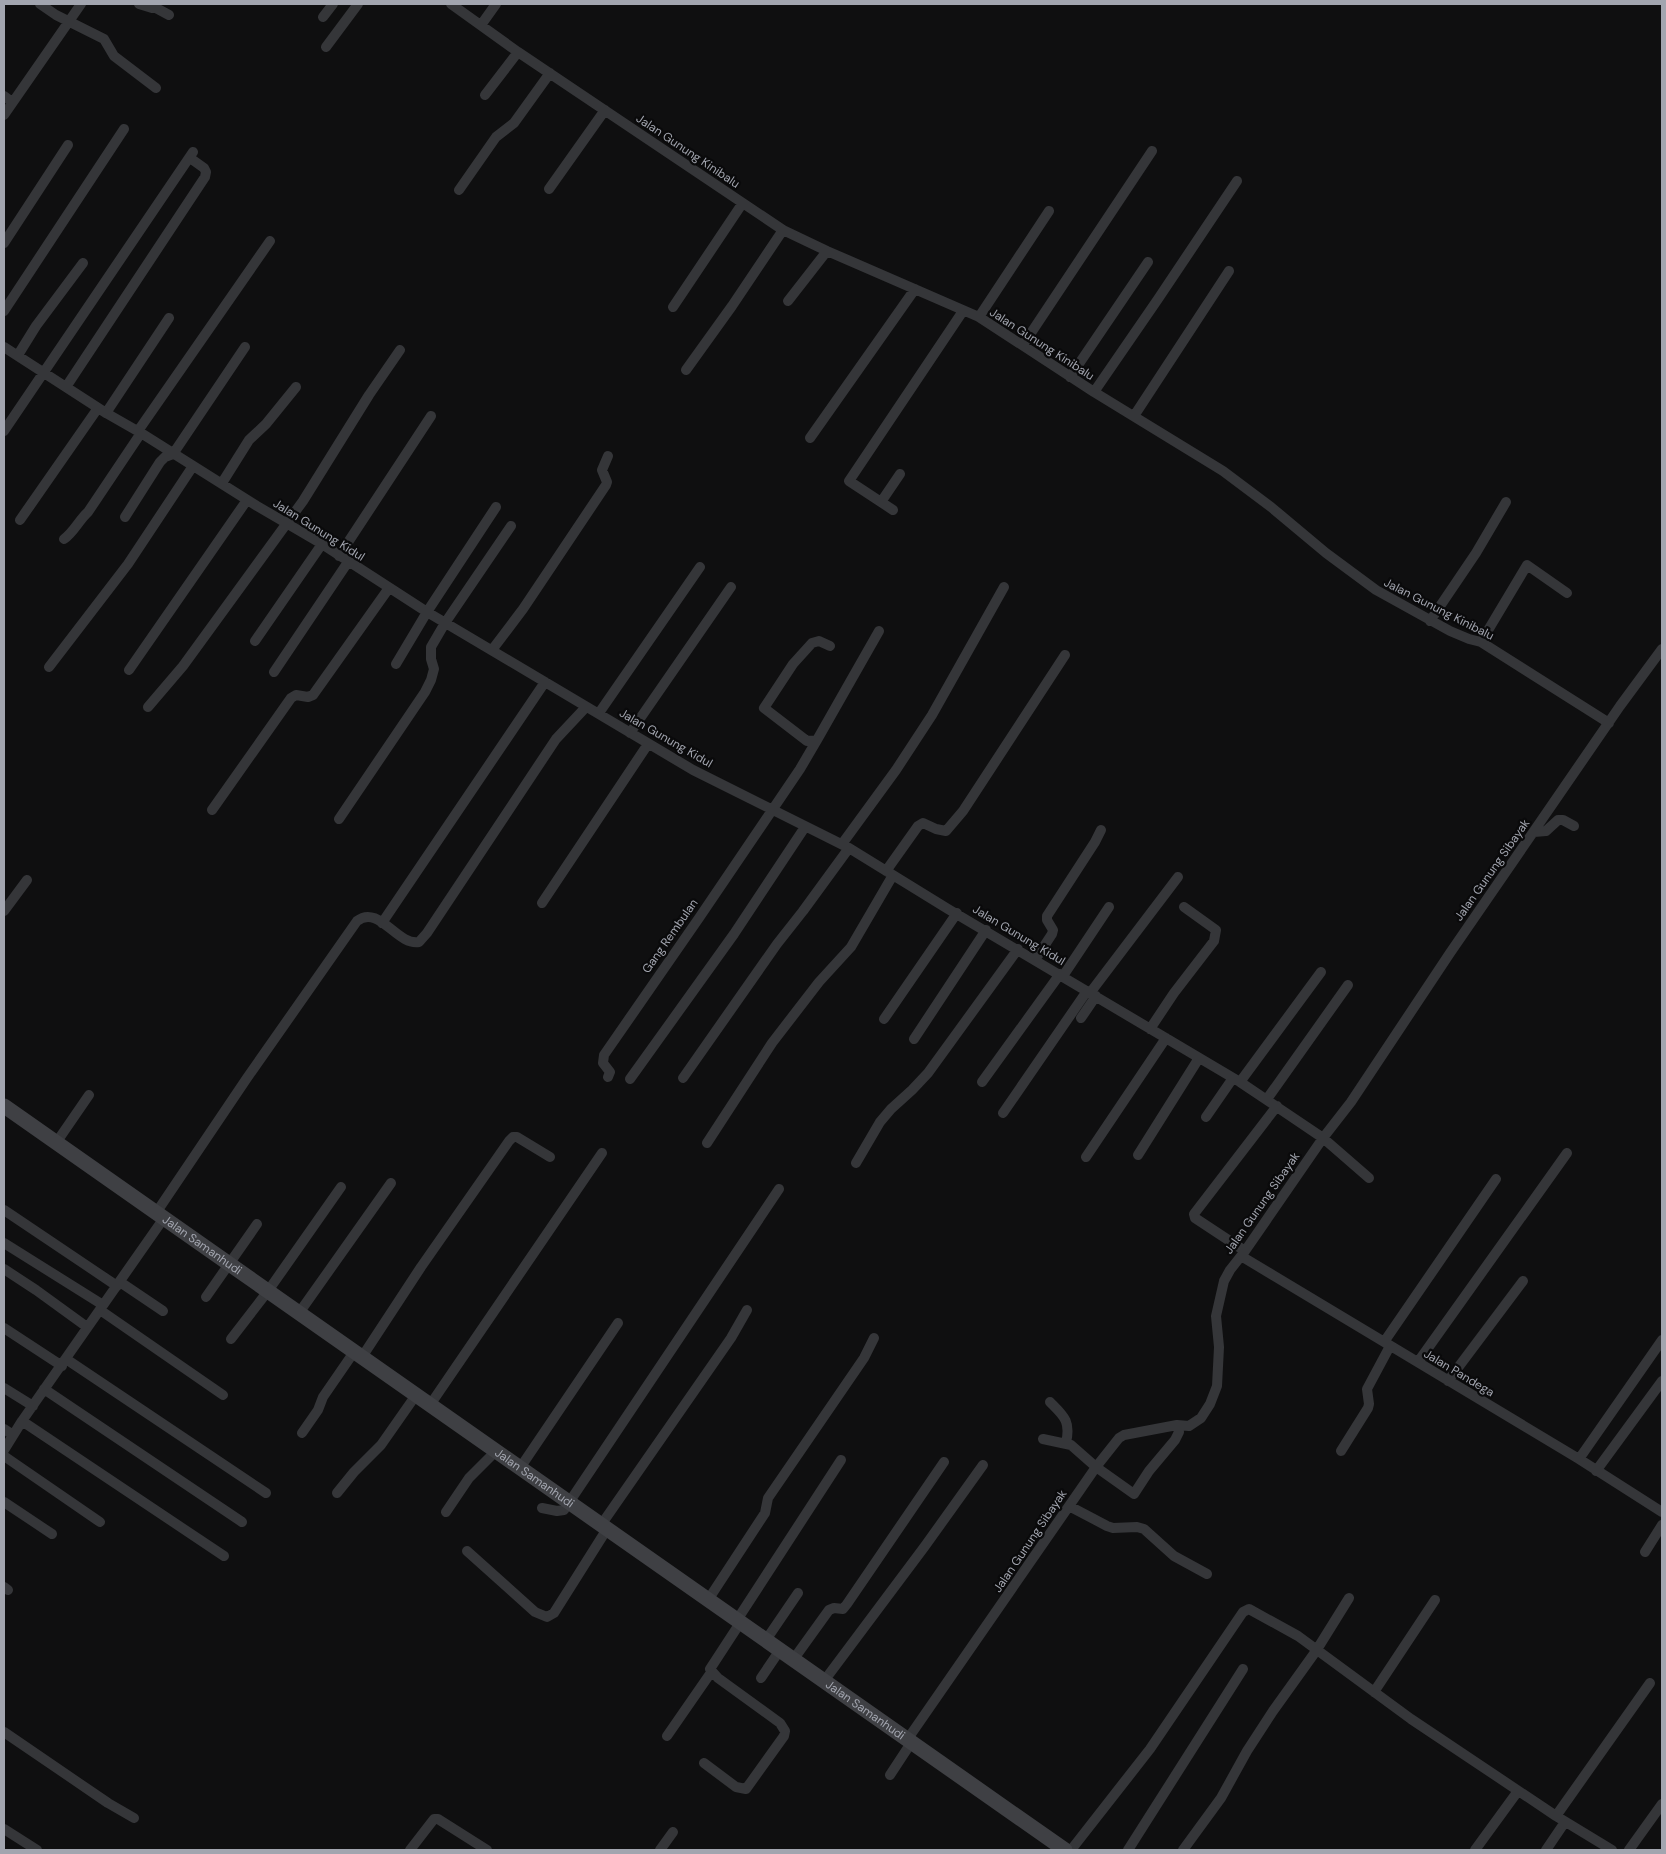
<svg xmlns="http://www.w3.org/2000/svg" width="1666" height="1854" font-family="'DM Sans',sans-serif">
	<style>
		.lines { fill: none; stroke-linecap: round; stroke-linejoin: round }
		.street { stroke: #353639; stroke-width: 10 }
		.secondary { stroke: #3f4044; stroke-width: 15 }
		.labels { text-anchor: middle; stroke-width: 4.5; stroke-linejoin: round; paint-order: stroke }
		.street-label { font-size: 12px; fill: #a2a5af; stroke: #0a0a0b }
	</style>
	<rect width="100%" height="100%" fill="#0f0f10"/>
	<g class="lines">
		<!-- street -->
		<path class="street" d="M 40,4 L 56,15 L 104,39 L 114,56 L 156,88
			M 139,4 L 152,8 L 156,8 L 169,15
			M 451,4 L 518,52 L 783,230 L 827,251 L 979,317 L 1094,392 L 1223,471 L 1271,507 L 1326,553 L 1376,590 L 1450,631 L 1469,639 L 1481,642 L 1609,723
			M 323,17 L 333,4
			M 481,25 L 496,4
			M 326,47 L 358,4
			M 485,95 L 518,52
			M 4,96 L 12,102
			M 4,115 L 81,4
			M 549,189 L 605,110
			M 459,190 L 496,137 L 514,123 L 550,73
			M 4,243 L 68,145
			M 788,301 L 827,251
			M 673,307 L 742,204
			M 4,311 L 124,129
			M 979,317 L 1049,211
			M 1023,345 L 1152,151
			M 4,347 L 106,413 L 141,433 L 257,506 L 322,544 L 427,612 L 545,682 L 693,770 L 849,848 L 948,909 L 1240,1082 L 1323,1138 L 1369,1178
			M 18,355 L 36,326 L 83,263
			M 686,370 L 732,306 L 783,230
			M 1070,377 L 1148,262
			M 66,387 L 205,177 L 206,172 L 204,168 L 190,158
			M 1094,392 L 1158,299 L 1237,181
			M 106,413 L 169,318
			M 1134,416 L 1229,271
			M 4,431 L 193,152
			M 138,431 L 270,241
			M 810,438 L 915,289
			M 222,483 L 249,440 L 266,424 L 296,387
			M 881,502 L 900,474
			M 893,510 L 849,481 L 963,311
			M 125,517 L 160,462 L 165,457 L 173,454 L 245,347
			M 20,520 L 98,408
			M 64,539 C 74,532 79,520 88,512 L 141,433
			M 339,556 L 431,416
			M 1430,621 L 1476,553 L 1506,502
			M 255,641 L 322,544
			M 1481,642 L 1527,565 L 1567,593
			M 492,650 L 523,609 L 606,485 L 607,482 L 602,470 L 608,456
			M 396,664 L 427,612 L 496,507
			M 49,667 L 128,564 L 193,466
			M 129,670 L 247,500
			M 274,672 L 348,562
			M 148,707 L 183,666 L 303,501 L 369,395 L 400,350
			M 599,713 L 700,567
			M 630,733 L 731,587
			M 817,740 L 879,631
			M 212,810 L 291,698 L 296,695 L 308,697 L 313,695 L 389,588
			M 339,819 L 425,692 L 431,680 L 434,669 L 431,659 L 431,647 L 445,623 L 511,526
			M 1534,832 L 1546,831 L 1558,820 L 1563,820 L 1574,826
			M 842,844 L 896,770 L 932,715 L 1004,587
			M 886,871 L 918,826 L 923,823 L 936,829 L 946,831 L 963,811 L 1065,655
			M 542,903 L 648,744
			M 4,911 L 27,880
			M 382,923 L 545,682
			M 1035,960 L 1052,934 L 1053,930 L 1047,920 L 1047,916 L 1095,842 L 1101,830
			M 1063,976 L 1109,907
			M 1090,993 L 1178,877
			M 1081,1018 L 1096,996
			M 884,1019 L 957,913
			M 1150,1029 L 1174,993 L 1214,941 L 1216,930 L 1184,907
			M 914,1039 L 986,930
			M 608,1077 L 610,1072 L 603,1063 L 604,1055 L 699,918 L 800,769 L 817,740 L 807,741 L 764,708 L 793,664 L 812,643 L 819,641 L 830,646
			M 683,1078 L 777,944 L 803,911 L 849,848
			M 630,1079 L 734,934 L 805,827
			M 982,1082 L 1060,974
			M 1240,1082 L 1321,972
			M 1267,1099 L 1348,985
			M 1003,1113 L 1087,991
			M 1206,1117 L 1233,1078
			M 56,1143 L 89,1095
			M 707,1143 L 772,1043 L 819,982 L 851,947 L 893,875
			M 1138,1155 L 1199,1058
			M 1086,1157 L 1166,1038
			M 856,1163 L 880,1122 L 891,1109 L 912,1090 L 928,1073 L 1018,949
			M 4,1210 L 117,1286
			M 156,1213 L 247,1078 L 357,921 C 379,904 397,946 419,942 L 427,933 L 556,739 L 586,707
			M 4,1243 L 103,1305
			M 1245,1251 L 1195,1218 L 1194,1214 L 1277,1106
			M 1241,1256 L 1579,1459 L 1662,1512
			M 4,1269 L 36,1290 L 87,1327
			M 120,1282 L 163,1311
			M 206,1297 L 257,1224
			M 100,1310 L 223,1395
			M 299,1313 L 391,1183
			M 4,1328 L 62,1366
			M 231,1339 L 268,1291 L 341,1187
			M 1384,1342 L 1496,1179
			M 362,1357 L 421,1267 L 509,1141 L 513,1137 L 517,1137 L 550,1157
			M 66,1359 L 266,1493
			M 1418,1362 L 1567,1153
			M 1448,1381 L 1523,1281
			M 4,1388 L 33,1406
			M 44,1389 L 242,1522
			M 1050,1402 C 1064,1416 1071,1421 1066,1443
			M 430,1405 L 602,1153
			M 22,1421 L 224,1556
			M 4,1429 L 13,1435
			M 302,1433 L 318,1410 L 323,1397 L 354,1352
			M 1043,1439 L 1071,1445 L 1096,1467 L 1134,1494 L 1149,1471 L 1175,1440 L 1179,1432 L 1177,1425
			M 4,1450 L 22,1421 L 164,1218
			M 1341,1451 L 1368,1408 L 1369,1404 L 1367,1389 L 1390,1346
			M 4,1456 L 100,1522
			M 1579,1459 L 1662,1340
			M 520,1468 L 618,1323
			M 1596,1471 L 1662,1381
			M 337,1493 L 354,1472 L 381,1445 L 416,1395
			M 4,1502 L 52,1534
			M 1069,1506 L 1107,1526 L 1113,1528 L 1137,1527 L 1144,1529 L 1174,1556 L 1207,1574
			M 542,1508 L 557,1511 L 564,1510 L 779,1189
			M 446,1512 L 469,1478 L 496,1451
			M 601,1525 L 731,1338 L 747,1310
			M 467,1551 L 535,1612 L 547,1617 L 554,1613 L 607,1529
			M 1645,1552 L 1662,1525
			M 4,1587 L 8,1590
			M 708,1600 L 765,1513 L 768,1498 L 864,1358 L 874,1338
			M 737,1620 L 841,1460
			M 766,1640 L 798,1593
			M 793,1660 L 829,1610 L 834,1608 L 843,1609 L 847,1604 L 944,1462
			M 761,1678 L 780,1650
			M 824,1681 L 925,1546 L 983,1465
			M 1374,1692 L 1435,1600
			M 4,1732 L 108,1803 L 134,1818
			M 667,1736 L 712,1671
			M 907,1740 L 1096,1467 L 1119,1438 L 1124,1435 L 1177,1425 L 1189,1426 L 1201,1418 L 1210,1404 L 1217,1386 L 1219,1347 L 1216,1316 L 1224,1281 L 1230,1270 L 1245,1251 L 1323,1138 L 1351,1102 L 1450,953 L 1620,706 L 1662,649
			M 704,1763 L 736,1787 L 746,1789 L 784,1736 L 785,1731 L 780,1723 L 718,1678 L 710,1669 L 740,1623
			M 890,1775 L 911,1743
			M 1556,1816 L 1650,1683
			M 4,1829 L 37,1850
			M 410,1850 L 434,1819 L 438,1819 L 487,1850
			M 660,1850 L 673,1832
			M 1071,1850 L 1150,1749 L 1243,1612 L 1249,1609 L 1298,1636 L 1411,1719 L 1556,1816 L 1612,1850
			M 1128,1850 L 1243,1669
			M 1183,1850 L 1221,1798 L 1247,1751 L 1273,1711 L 1316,1651 L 1349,1598
			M 1475,1850 L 1518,1791
			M 1546,1850 L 1565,1822
			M 1629,1850 L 1662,1804"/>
		<!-- secondary -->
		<path class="secondary" id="s1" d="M 4,1106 L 1065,1850"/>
	</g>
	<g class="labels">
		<!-- street labels -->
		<g class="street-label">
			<text transform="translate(688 151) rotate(34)" y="4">Jalan Gunung Kinibalu</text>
			<text transform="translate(1042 344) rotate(33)" y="4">Jalan Gunung Kinibalu</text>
			<text transform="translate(319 530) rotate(32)" y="4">Jalan Gunung Kidul</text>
			<text transform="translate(1439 609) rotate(27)" y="4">Jalan Gunung Kinibalu</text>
			<text transform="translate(666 738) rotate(30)" y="4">Jalan Gunung Kidul</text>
			<text transform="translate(1492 870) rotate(-55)" y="4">Jalan Gunung Sibayak</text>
			<text transform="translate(1019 935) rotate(31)" y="4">Jalan Gunung Kidul</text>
			<text transform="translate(670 936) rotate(-55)" y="4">Gang Rembulan</text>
			<text transform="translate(1262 1203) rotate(-55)" y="4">Jalan Gunung Sibayak</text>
			<text dy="4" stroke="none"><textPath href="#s1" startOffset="242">Jalan Samanhudi</textPath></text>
			<text transform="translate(1459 1373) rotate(31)" y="4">Jalan Pandega</text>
			<text dy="4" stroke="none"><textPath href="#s1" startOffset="648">Jalan Samanhudi</textPath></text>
			<text transform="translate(1030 1541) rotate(-56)" y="4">Jalan Gunung Sibayak</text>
			<text dy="4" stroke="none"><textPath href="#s1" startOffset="1052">Jalan Samanhudi</textPath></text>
		</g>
	</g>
	<!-- border -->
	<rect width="1666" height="1854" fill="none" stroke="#a2a5af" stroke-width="10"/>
</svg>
